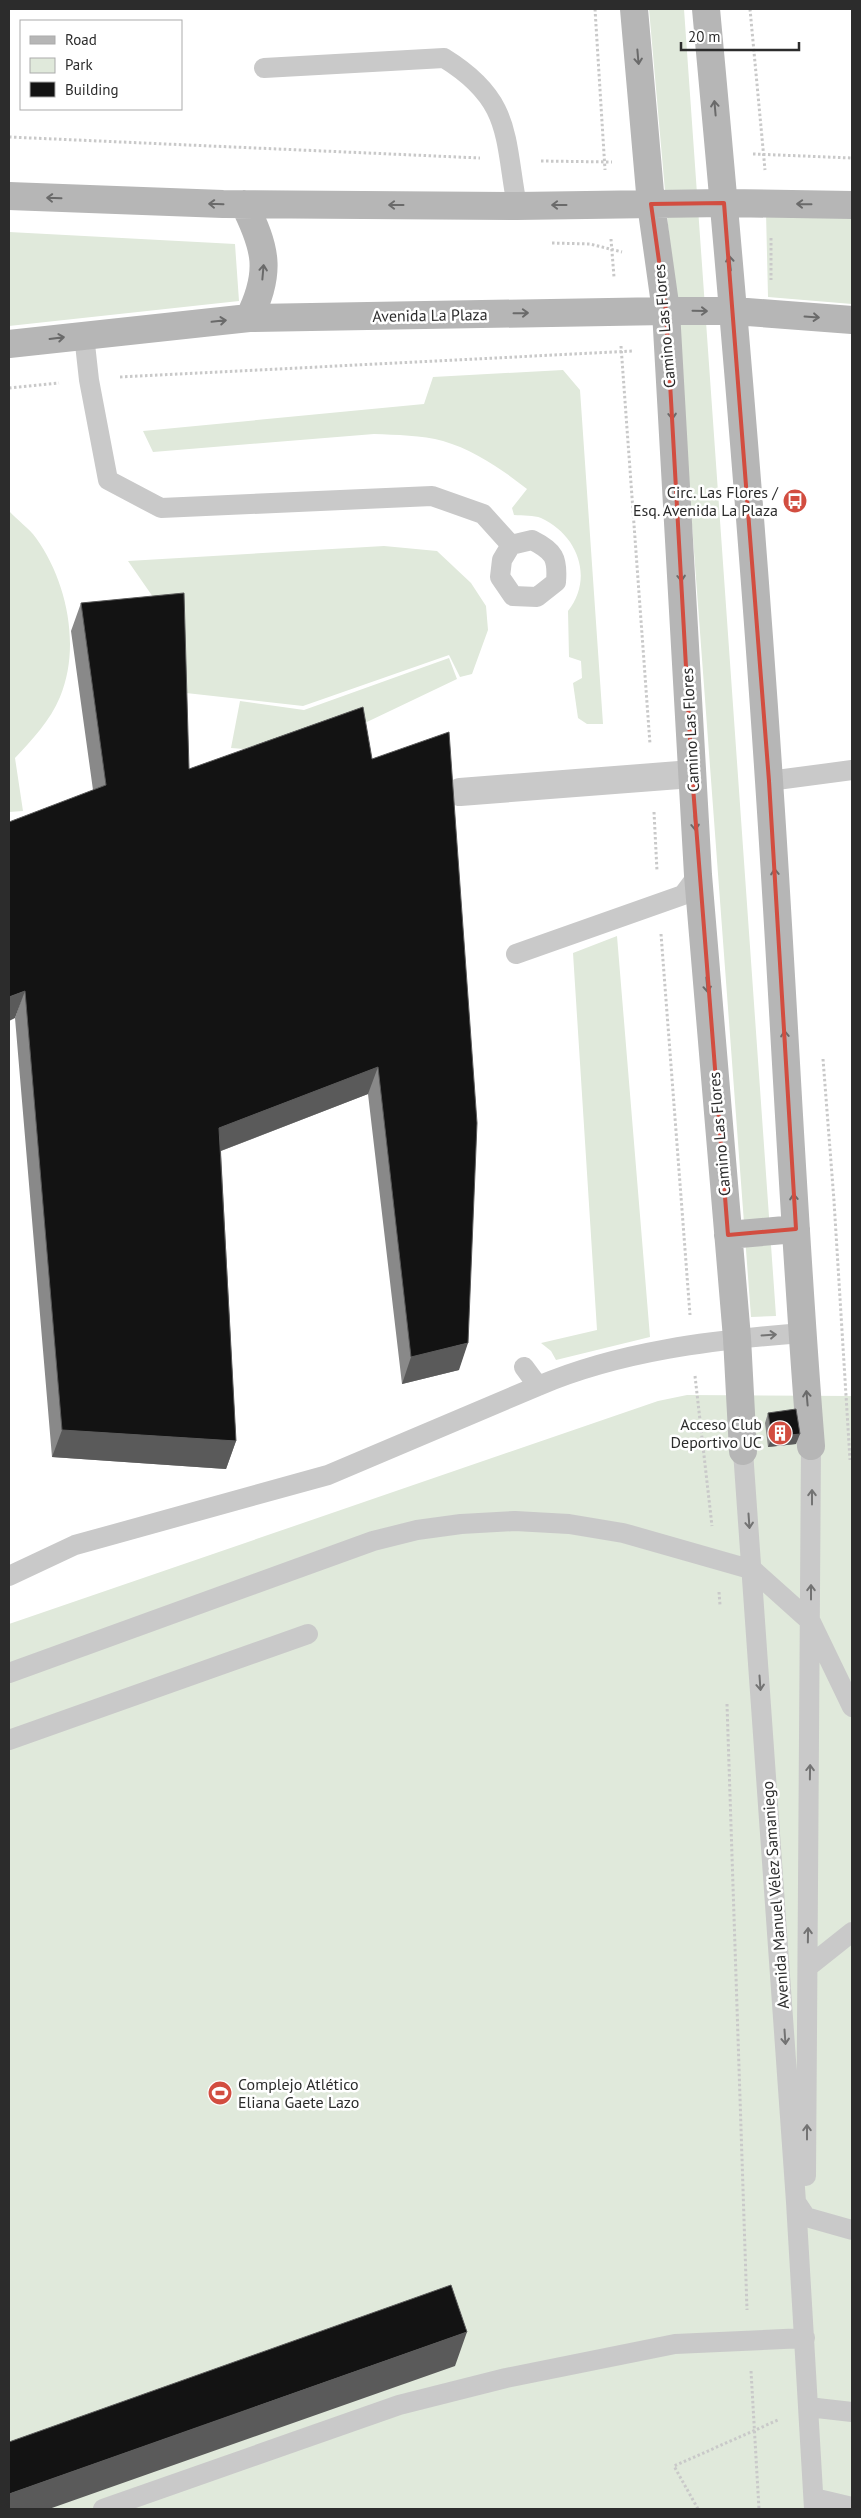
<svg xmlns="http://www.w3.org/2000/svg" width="861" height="2518" font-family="'PT Sans',sans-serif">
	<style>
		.green { fill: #e0e9db }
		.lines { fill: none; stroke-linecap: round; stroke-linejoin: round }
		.path { stroke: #c9c9c9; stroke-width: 3; stroke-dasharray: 2.5 2.5; stroke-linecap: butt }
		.lane { stroke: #c9c9c9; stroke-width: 20 }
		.street { stroke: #c9c9c9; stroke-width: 28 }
		.secondary { stroke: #b6b6b6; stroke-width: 28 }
		.wall { fill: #898989 }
		.shaded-wall { fill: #5a5a5a }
		.building { fill: #131313; stroke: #5a5a5a }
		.oneway { stroke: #6a6a6a }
		.oneway2 { stroke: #737373 }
		.marked { fill: none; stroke: #d24d40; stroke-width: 4; stroke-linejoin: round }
		.labels { text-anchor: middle; stroke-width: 5; stroke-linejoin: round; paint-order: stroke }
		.street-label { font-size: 16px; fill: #2c2c2c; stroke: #fff }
		.poi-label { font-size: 16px; fill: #2c2c2c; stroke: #fff; text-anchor: end }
	</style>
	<rect width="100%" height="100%" fill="#fff"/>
	<!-- green -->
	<path class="green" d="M 649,9 L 684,9 L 776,1316 L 751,1317 L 679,350 Z
		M 766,212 L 852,214 L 852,304 L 768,297 Z
		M 9,232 L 235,244 L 239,301 L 9,326 Z
		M 563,370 L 580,390 L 603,724 L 587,724 L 578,718 L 573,683 L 582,678 L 581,661 L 569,657 L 568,611 C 594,578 578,535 541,518 C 534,515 523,516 514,515 L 512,508 L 527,489 C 503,470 474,450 443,441 C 422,435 396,435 374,434 L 153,452 L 143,431 L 424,404 L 433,377 Z
		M 9,511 C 17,520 29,528 36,538 C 67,581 81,647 60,697 C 50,721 32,740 15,758 L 23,811 L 9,812 Z
		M 384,546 L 437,551 L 471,583 L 486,606 L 488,630 L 472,674 L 460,677 L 449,655 L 303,706 L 186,693 L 153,597 L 128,561 Z
		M 449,658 L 457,679 L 325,742 L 315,726 L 244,749 L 231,748 L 240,701 L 304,710 Z
		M 617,936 L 650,1337 L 556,1360 L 551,1351 L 541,1343 L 597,1330 L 573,953 Z
		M 687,1395 L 852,1396 L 852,2509 L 9,2509 L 9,1624 L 658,1401 Z"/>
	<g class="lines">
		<!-- path -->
		<path class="path" d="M 595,9 L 605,170
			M 750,9 L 765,170
			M 9,137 L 480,158
			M 753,154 L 852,158
			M 541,161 L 612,162
			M 771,238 L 771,280
			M 611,239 L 614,277
			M 552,243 L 590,244 L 622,252
			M 621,346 L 650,744
			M 120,377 L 633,351
			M 9,388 L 59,383
			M 654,812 L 657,871
			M 661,934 L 690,1315
			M 823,1059 L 834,1201 L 850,1460
			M 695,1376 L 712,1526
			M 719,1592 L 720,1605
			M 727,1704 L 747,2310
			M 751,2371 L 759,2509
			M 698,2509 L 674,2466 L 778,2420"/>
		<!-- lane -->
		<path class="lane" d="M 264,68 L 444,58 C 512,100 504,136 517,206
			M 84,335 L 89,380 L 108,480 L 161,508 L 432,496 L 483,514 L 511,545
			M 532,540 C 554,551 558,558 556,582 L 537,597 L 513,596 L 500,577 L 502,560 L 511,545 Z
			M 769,781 L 852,770
			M 516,954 L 683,895 L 698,875
			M 524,1367 L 538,1386 C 620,1351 713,1340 802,1333
			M 743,1451 L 796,2202 L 814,2509
			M 9,1576 L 75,1545 L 328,1475 L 538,1386
			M 9,1673 L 373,1541 L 417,1530 L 461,1524 L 515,1521 L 569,1524 L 623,1533 L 753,1570 L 811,1622 L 852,1707
			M 9,1740 L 308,1634
			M 808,1967 L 852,1932
			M 806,2176 L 811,1446
			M 796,2202 L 806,2217 L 852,2230
			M 808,2407 L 852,2412
			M 814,2498 L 852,2507
			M 103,2509 L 399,2405 L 506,2378 L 675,2344 L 805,2338"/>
		<!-- street -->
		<path class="street" d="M 460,792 L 692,774"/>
		<!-- secondary -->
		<path class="secondary" d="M 634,9 L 651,204 L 666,311 L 698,875 L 737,1338 L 743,1451
			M 706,9 C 730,266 752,523 769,781 C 784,1003 793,1225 811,1446
			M 9,196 L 223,204 L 517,206 L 724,203 L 852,205
			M 244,204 C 266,248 272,272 249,318
			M 9,344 L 249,318 L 666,311 L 734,311 L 852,320
			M 728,1235 L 796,1229"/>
	</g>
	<!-- wall -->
	<path class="wall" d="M 81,603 L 189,769 L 363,707 L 459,1370 L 402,1384 L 368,1094 L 221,1151 L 236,1441 L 226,1469 L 52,1457 L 15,1018 L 93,790 L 71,631 Z
		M 768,1413 L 796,1444 L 768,1447 L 765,1423 Z"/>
	<!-- shaded-wall -->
	<path class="shaded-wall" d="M 25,991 L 15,1018 L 9,1021 L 9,997 Z
		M 378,1067 L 368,1094 L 210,1155 L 219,1128 Z
		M 468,1343 L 459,1370 L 402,1384 L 411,1357 Z
		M 62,1430 L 236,1441 L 226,1469 L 52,1457 Z
		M 800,1434 L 796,1444 L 768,1447 L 772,1437 Z
		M 467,2332 L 455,2366 L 49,2509 L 9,2509 L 9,2494 Z"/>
	<!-- building -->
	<path class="building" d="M 184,593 L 189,769 L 363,707 L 372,759 L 449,732 L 477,1123 L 468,1343 L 411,1357 L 378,1067 L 219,1128 L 236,1441 L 62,1430 L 25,991 L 9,997 L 9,822 L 106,785 L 81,603 Z
		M 796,1409 L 800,1434 L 772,1437 L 768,1413 Z
		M 451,2285 L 467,2332 L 9,2494 L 9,2442 Z"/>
	<!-- one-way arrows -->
	<defs><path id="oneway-shaft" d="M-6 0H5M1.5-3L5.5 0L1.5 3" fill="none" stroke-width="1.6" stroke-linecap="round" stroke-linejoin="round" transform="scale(1.25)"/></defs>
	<g class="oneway">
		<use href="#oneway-shaft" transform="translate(638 57) rotate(85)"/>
		<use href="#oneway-shaft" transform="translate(715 108) rotate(-95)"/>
		<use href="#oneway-shaft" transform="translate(54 198) rotate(-178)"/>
		<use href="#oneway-shaft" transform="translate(216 204) rotate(-178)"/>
		<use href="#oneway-shaft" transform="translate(804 204) rotate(-179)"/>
		<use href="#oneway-shaft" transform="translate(396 205) rotate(-180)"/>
		<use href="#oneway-shaft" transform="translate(559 205) rotate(180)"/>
		<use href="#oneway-shaft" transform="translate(730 263) rotate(-96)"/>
		<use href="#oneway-shaft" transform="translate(263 272) rotate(-85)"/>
		<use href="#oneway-shaft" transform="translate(700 311) rotate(1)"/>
		<use href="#oneway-shaft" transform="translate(521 313) rotate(-1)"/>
		<use href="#oneway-shaft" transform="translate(812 317) rotate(4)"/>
		<use href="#oneway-shaft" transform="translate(219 321) rotate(-6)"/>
		<use href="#oneway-shaft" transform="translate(57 338) rotate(-7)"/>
		<use href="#oneway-shaft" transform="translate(672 412) rotate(87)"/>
		<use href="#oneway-shaft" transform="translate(681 574) rotate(87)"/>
		<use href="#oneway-shaft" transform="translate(695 823) rotate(87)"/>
		<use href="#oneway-shaft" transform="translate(775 876) rotate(-93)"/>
		<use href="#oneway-shaft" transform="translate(707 985) rotate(85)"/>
		<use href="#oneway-shaft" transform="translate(785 1038) rotate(-93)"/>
		<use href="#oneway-shaft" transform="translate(794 1201) rotate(-93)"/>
		<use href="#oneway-shaft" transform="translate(807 1398) rotate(-95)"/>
	</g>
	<g class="oneway2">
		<use href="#oneway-shaft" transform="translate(769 1335) rotate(-4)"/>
		<use href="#oneway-shaft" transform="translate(812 1497) rotate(-90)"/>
		<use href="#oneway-shaft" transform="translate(749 1521) rotate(86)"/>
		<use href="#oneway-shaft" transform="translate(811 1592) rotate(-90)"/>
		<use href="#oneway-shaft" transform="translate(760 1683) rotate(86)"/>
		<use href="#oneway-shaft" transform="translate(810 1772) rotate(-89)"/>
		<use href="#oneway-shaft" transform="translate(808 1935) rotate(-89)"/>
		<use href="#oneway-shaft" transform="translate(785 2037) rotate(86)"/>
		<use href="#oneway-shaft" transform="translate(807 2132) rotate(-90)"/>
	</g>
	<!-- marked area -->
	<path class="marked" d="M 724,203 L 769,781 L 796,1229 L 728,1235 L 692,774 L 666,311 L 651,204 Z"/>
	<!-- icons -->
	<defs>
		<symbol id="bus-disc" viewBox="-11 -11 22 22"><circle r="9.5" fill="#d24d40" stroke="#fff"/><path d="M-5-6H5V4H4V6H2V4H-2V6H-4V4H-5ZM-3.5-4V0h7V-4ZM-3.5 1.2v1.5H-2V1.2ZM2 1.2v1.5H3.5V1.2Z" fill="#fff"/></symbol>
		<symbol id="building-disc" viewBox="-11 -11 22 22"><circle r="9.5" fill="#d24d40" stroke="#fff"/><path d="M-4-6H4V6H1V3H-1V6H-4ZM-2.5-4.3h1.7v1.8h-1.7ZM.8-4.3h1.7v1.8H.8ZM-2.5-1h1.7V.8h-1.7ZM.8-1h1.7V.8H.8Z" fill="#fff"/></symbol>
		<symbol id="stadium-disc" viewBox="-11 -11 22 22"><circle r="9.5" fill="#d24d40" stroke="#fff"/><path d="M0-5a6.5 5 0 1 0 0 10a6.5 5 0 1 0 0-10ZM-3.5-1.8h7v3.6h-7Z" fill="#fff"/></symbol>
	</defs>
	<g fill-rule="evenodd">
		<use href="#bus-disc" x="781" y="487" width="28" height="28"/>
		<use href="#building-disc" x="766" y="1419" width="28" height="28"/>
		<use href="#stadium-disc" x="206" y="2079" width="28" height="28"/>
	</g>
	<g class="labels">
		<!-- street labels -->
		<g class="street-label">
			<text transform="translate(430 315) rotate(-1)" y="6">Avenida La Plaza</text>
			<text transform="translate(664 326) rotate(-95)" y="6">Camino Las Flores</text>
			<text transform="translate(690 730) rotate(-93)" y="6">Camino Las Flores</text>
			<text transform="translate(719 1134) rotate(-95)" y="6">Camino Las Flores</text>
			<text transform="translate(775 1895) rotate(-94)" y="6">Avenida Manuel Vélez Samaniego</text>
		</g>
		<!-- poi labels -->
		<g class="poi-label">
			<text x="778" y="498">Circ. Las Flores /<tspan x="778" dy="18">Esq. Avenida La Plaza</tspan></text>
			<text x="762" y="1430">Acceso Club<tspan x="762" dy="18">Deportivo UC</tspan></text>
			<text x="238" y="2090" text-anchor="start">Complejo Atlético<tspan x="238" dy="18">Eliana Gaete Lazo</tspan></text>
		</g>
	</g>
	<!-- border -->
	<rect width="861" height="2518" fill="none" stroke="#2c2c2c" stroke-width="20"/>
	<!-- legend -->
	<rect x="20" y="20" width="162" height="90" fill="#ffffff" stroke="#ababab"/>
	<rect x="30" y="36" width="25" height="8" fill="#b6b6b6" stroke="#ababab"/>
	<text x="65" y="45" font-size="15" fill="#2c2c2c">Road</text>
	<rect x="30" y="58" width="25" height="15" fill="#e0e9db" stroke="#ababab"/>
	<text x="65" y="70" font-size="15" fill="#2c2c2c">Park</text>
	<rect x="30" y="82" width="25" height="15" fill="#131313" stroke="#ababab"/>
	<text x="65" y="95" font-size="15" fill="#2c2c2c">Building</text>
	<!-- scale -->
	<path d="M681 42v8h118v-8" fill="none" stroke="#2c2c2c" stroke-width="2.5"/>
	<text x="688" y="42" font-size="15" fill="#2c2c2c" stroke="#ffffff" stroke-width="4" paint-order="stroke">20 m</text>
</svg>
